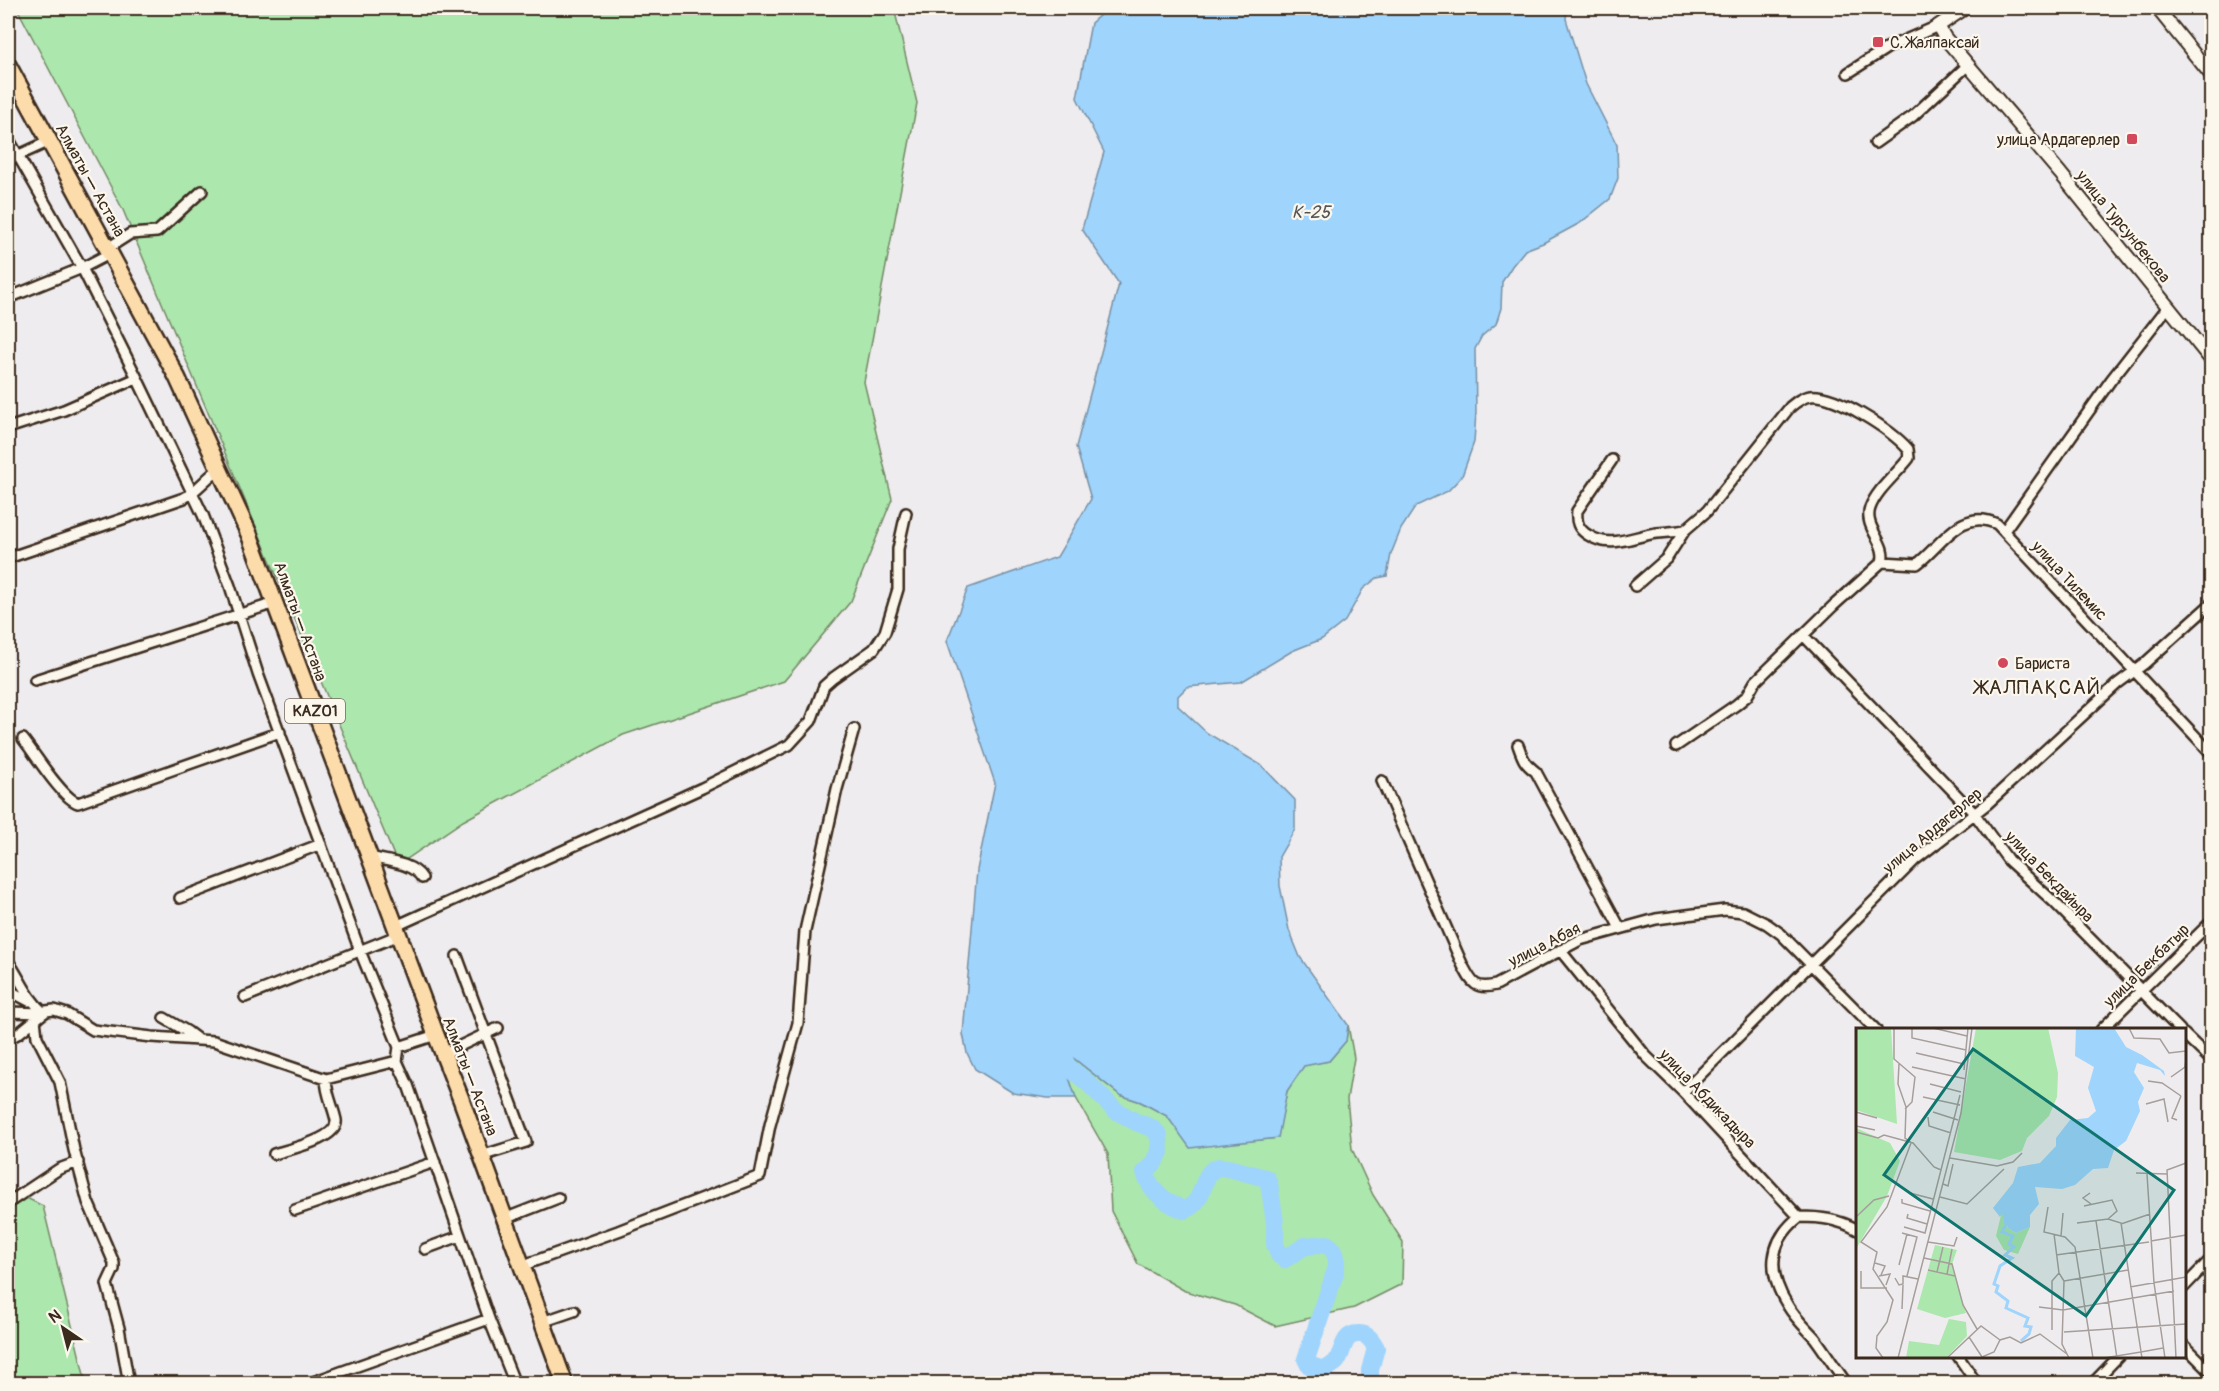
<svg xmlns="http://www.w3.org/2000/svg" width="2219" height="1391" font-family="Pangolin,sans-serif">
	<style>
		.green { fill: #ace7ad; stroke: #748866; stroke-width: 1.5 }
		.water { fill: #9fd4fd; stroke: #7790a4; stroke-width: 1.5 }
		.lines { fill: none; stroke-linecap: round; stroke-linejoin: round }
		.river { stroke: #9fd4fd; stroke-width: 18 }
		.minor-casing { stroke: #3b2a1e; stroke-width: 14 }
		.tertiary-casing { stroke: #3b2a1e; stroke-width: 16 }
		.trunk-casing { stroke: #3b2a1e; stroke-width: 20 }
		.minor { stroke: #fbf7ec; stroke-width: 9 }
		.tertiary { stroke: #fbf7ec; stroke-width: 12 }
		.trunk { stroke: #fddcac; stroke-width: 15 }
		.poi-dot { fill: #d1495b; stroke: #fbf7ec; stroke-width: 2 }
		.labels { text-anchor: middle; stroke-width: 4.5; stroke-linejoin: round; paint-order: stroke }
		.shield { fill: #fbf7ec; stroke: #75685c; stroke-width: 1.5 }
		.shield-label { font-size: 15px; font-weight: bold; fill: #3b2a1e }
		.poi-label { font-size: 16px; fill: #3b2a1e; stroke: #fbf7ec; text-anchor: start }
		.street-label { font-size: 16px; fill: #3b2a1e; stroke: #fbf7ec }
		.water-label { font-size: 18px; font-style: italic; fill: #545456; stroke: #fbf7ec }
		.quarter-label { font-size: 20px; letter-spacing: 1.5px; fill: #3b2a1e; stroke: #fbf7ec }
		.inset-river { fill: none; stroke: #9fd4fd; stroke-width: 3 }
		.inset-road { fill: none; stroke: #a69e9b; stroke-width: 1.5 }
		.view { fill: #0f766e; fill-opacity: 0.15; stroke: #0f766e; stroke-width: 3 }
		.inset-edge { fill: none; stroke: #3b2a1e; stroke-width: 3 }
	</style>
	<rect width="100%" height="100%" fill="#eeecee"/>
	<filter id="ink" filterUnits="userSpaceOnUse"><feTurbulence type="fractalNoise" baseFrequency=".0167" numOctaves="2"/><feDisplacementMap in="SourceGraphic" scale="12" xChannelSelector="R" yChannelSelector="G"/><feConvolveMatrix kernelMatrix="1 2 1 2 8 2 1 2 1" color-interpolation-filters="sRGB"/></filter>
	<g filter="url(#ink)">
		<!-- green -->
		<path class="green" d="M 17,8 L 894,8 L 917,103 L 864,382 L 892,499 L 851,601 L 784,681 L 623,735 L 463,821 L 398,865 L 123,210 Z
			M 1348,1025 L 1354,1058 L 1347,1099 L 1352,1149 L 1373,1195 L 1403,1242 L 1402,1284 L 1354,1308 L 1275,1326 L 1235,1305 L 1185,1291 L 1138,1264 L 1111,1211 L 1108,1154 L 1076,1098 L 1057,1045 L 1120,1095 L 1141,1102 L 1167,1116 L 1191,1147 L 1277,1138 L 1287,1091 L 1304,1065 L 1329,1061 L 1346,1041 Z
			M 8,1189 L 43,1206 L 86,1383 L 8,1383 Z"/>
		<!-- water -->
		<path class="water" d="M 1108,8 L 1567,8 L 1566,19 L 1586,84 L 1617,145 L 1618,178 L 1610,199 L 1580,223 L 1543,243 L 1525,250 L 1512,266 L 1502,282 L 1501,308 L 1496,324 L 1482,336 L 1475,349 L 1476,412 L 1474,442 L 1462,476 L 1448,491 L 1416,506 L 1401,529 L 1391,554 L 1387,576 L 1377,578 L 1363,589 L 1345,621 L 1322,639 L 1292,651 L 1241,682 L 1187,687 L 1178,696 L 1178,706 L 1207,733 L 1261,765 L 1295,800 L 1295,829 L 1279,857 L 1280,886 L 1289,930 L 1300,957 L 1348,1025 L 1346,1041 L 1329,1061 L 1304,1066 L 1287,1091 L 1278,1138 L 1190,1148 L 1167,1116 L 1141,1102 L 1120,1095 L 1058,1046 L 1076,1098 L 1048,1098 L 1013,1093 L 975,1069 L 967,1053 L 963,1034 L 977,870 L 995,783 L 947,641 L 968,588 L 1057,557 L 1091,499 L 1076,447 L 1119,284 L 1082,229 L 1104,152 L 1077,98 L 1091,23 Z"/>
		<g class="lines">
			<!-- river -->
			<path class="river" d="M 1049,1022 L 1067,1066 L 1087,1082 L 1115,1110 L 1136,1122 L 1152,1128 L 1159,1135 L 1160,1152 L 1154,1163 L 1145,1172 C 1150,1192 1167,1203 1184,1210 C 1208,1202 1199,1171 1219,1167 C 1226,1166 1256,1176 1266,1178 L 1269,1183 L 1275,1223 L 1275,1244 L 1279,1255 L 1285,1259 L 1305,1246 L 1327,1244 C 1338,1252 1337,1260 1335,1273 L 1306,1359 L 1309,1365 L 1323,1370 C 1327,1368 1333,1365 1336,1362 C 1344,1352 1342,1334 1358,1334 C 1368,1333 1372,1341 1376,1348 L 1370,1370 L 1370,1380 L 1373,1384"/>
			<defs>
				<path id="minor" d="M 1848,73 L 1887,48 L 1938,26
					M 8,138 L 82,268 L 137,378 L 203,515 L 230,586 L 258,674 L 360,951 L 399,1047 L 397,1061 L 408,1085 L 489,1319 L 515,1384
					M 1875,143 L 1913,116 L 1968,65
					M 8,160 L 50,141
					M 108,248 L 130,234 L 157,232 L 202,191
					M 8,298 L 82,268 L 111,253
					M 8,428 L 64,410 L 137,378
					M 1612,460 L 1577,511 C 1576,522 1578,529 1588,535 C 1611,550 1632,536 1657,533 C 1666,532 1676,532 1685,530
					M 2004,531 L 2111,380 L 2168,307
					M 8,558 L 184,498 C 197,491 206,478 219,469
					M 1882,562 L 1917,564 C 1943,544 1961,507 1997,524 L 2212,754
					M 1635,586 L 1667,558 L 1685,530 L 1707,511 L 1790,407 C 1796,402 1802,397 1810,396 C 1835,393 1891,430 1908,449 L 1909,458 C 1897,474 1877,489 1870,508 C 1863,528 1888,543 1882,562 L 1833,606 L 1755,682 L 1747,696 L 1736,705 L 1676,746
					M 1803,635 L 1974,813 L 2008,860 L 2055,903 L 2180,1030
					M 35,680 L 275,603
					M 23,739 C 35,754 62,798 78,803 L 280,732
					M 1518,745 C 1523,759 1524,763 1536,772 L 1620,928
					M 1382,781 L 1463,966 C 1472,983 1475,990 1496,985 L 1580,940 L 1656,919 L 1725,910 L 1743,912 L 1767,924 L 1781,934 L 1876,1030
					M 370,857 C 386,861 413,863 422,878
					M 180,898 L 321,844
					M 396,926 L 702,788 L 789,745 L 811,721 L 824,686 L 833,678 L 874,649 L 885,632 L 898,589 L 898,549 L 906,513
					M 1560,950 L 1646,1056 L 1683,1092 L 1799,1217 C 1821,1217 1838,1219 1858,1230
					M 457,956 L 526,1142 L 481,1156
					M 8,961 C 21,980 26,997 44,1013
					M 8,990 L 29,1001
					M 245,997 L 399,935
					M 8,1012 L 44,1013
					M 164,1018 L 188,1032 L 196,1038
					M 35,1019 L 37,1037 L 60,1082 L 74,1150 L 88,1202 L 114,1263 L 114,1269 L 107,1284 L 119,1328 L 129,1384
					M 2101,1030 L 2212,921
					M 2184,1034 L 2212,1061
					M 8,1039 L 19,1033 L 46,1011 L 54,1010 L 67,1014 L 93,1030 L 152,1037 L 214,1041 L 326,1079 L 397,1061
					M 399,1047 L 436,1035
					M 443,1054 L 498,1028
					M 1683,1092 L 1915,860 L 1987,804 L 2117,684 L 2144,664 L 2212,603
					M 274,1154 C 289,1149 339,1139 336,1120 C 333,1106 326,1093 326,1079
					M 8,1203 L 59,1169 L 78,1162
					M 295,1210 L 435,1162
					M 1799,1217 C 1768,1242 1767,1273 1788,1306 C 1795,1318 1806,1328 1815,1338 C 1826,1353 1836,1369 1847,1384
					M 504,1219 L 558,1198
					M 425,1249 L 460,1236
					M 521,1266 L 618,1231 L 760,1176 L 770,1125 L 798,1023 L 805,931 L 837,789 L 854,729
					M 2184,1287 L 2212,1258
					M 542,1322 L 574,1311
					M 2184,1345 L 2212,1373
					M 1958,1356 L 1977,1384
					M 307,1384 L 489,1319
					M 2092,1384 L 2119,1356"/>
				<path id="tertiary" d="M 1965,8 L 1938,26 L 1945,38 L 2060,173 L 2212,361
					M 2157,8 L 2212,76"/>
				<path id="trunk" d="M 8,65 L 177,377 L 249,534 L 436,1035 L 461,1099 L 565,1384"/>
			</defs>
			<!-- minor casing -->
			<use href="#minor" class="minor-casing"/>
			<!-- tertiary casing -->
			<use href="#tertiary" class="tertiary-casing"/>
			<!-- trunk casing -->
			<use href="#trunk" class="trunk-casing"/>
			<!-- minor -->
			<use href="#minor" class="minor"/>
			<!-- tertiary -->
			<use href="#tertiary" class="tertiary"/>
			<!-- trunk -->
			<use href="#trunk" class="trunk"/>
		</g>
	</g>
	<!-- markers -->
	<g class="poi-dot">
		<rect x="1872" y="36" width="12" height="12" rx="3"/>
		<rect x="2126" y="133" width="12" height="12" rx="3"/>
		<circle cx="2003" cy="663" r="6"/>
	</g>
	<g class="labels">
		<!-- shield labels -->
		<rect class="shield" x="285" y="699" width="60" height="24" rx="4.5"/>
		<g class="shield-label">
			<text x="315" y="716">KАZ01</text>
		</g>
		<!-- poi labels -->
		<g class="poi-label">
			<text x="1890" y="48">С. Жалпаксай</text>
			<text x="2120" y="145" text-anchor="end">улица Ардагерлер</text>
			<text x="2015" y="669">Бариста</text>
		</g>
		<!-- street labels -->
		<g class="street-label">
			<text transform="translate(91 180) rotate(61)" y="6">Алматы — Астана</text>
			<text transform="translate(2124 226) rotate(51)" y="6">улица Турсунбекова</text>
			<text transform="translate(2070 580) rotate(47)" y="6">улица Тилемис</text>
			<text transform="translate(301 621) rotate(70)" y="6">Алматы — Астана</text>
			<text transform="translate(1932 830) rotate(-40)" y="6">улица Ардагерлер</text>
			<text transform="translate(2050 876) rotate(46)" y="6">улица Бекдайыра</text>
			<text transform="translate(1544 944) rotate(-27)" y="6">улица Абая</text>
			<text transform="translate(2146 965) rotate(-44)" y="6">улица Бекбатыр</text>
			<text transform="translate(471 1076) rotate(69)" y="6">Алматы — Астана</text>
			<text transform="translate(1708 1098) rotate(46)" y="6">улица Абдикадыра</text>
		</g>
		<!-- water labels -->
		<g class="water-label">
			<text x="1311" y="218">К-25</text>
		</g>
		<!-- quarter labels -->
		<g class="quarter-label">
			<text x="2038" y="694">ЖАЛПАҚСАЙ</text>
		</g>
	</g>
	<!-- overview -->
	<g transform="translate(1856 1028)">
		<rect width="330" height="330" fill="#eeecee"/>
		<path d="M 0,0 L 35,0 L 41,96 L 0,82 ZM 120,0 L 192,0 L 202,45 L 201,69 L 193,88 L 171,110 L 166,123 L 144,132 L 98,124 ZM 0,100 L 34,115 L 44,133 L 31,168 L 0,221 ZM 146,183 L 152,200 L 160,205 L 174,199 L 162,226 L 148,222 L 140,208 ZM 79,217 L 101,222 L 96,236 L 110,285 L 89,290 L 61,281 ZM 93,291 L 110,294 L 111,308 L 90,330 L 50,330 L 53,313 L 83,317 Z" fill="#ace7ad"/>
		<path d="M 220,0 L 258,0 L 270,19 L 286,27 L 308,43 L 309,48 L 304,42 L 281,35 L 278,44 L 288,60 L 282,74 L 284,83 L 270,113 L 258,122 L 252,140 L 237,141 L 219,157 L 206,161 L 179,159 L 183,176 L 174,187 L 174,199 L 160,205 L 152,200 L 147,184 L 144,189 L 137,180 L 157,155 L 162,139 L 184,135 L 200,118 L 200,110 L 214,92 L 232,90 L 240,83 L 232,60 L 238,39 L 219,28 Z" fill="#9fd4fd"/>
		<path class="inset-river" d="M 147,180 L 150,197 L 146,204 L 157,208 L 153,216 L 158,219 L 149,227 L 156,230 L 144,238 L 138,256 L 142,258 L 140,264 L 152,273 L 150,280 L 172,290 L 169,298 L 175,299 L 173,306 L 165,313"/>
		<path class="inset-road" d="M 38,0 L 38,31 L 59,49 L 56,74 L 49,81M 56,0 L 56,10 L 110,22M 77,0 L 111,8M 273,0 L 278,10 L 304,11 L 313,25 L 330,23M 60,25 L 108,36M 43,36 L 42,56 L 50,79 L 49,110 L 56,115M 56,39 L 110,51M 108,42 L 112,0M 330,48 L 330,67M 315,49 L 329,39 L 330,32M 292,53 L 306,55 L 325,68M 74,56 L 105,64M 67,69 L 104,77M 290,76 L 308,71 L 312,94M 0,84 L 21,90M 77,84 L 102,92M 72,89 L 73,98 L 95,105M 321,92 L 316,90 L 325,68M 0,98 L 19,102M 0,104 L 22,110 L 28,107 L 57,115 L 78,139 L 85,142M 94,130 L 141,138 L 157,134 L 166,125M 280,145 L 311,146M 291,146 L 298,255 L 309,330M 87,156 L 92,158 L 97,136M 54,165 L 77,171M 234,165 L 227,170 L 235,176M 84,169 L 111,176 L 148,141M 46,171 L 46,175 L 74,183M 228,178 L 256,172 L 261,183 L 252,191M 192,179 L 188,204 L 209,209 L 219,219 L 237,330M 52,186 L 51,190 L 71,196M 0,189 L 18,172 L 33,168M 240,193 L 261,330M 221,195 L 252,191 L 265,195 L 286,330M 265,196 L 294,186M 48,199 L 69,205 L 104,67M 46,205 L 61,209 L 51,248M 198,206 L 203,245 L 208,253 L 206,316 L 213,330M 205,208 L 207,185M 295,213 L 330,207M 72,214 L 98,218 L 101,209M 200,227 L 293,214M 68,230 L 96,236 L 107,277 L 121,301M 19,235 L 29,238 L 25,247M 43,237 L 51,206M 72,242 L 99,248M 5,243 L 5,260 L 31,260M 81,244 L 87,219M 91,246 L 96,221M 23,248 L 34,246 L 30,257M 39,250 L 43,257 L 47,256 L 47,248 L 62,251M 208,253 L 272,242M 274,259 L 330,249M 183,279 L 207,282 L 318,263M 46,281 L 47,257M 196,302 L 196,253 L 203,245M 208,304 L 330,296M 113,309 L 126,329 L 138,324 L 144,312 L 154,309 L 165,315 L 184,306 L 211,326M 285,324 L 307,320M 27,330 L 20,320 L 21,308 L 31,294 L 37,272 L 17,241 L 21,224 L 5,214 L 31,179 L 55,115M 42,330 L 105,85 L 116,0M 91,330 L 125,298 L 144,312M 248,330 L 285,324M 320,330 L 311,142 L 330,135"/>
		<path class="view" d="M 117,21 L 318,162 L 230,288 L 28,147 Z"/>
		<rect width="330" height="330" class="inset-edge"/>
	</g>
	<!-- margin -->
	<rect width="2219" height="1391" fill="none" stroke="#fbf7ec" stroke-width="30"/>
	<rect x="15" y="15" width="2189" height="1361" fill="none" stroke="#3b2a1e" stroke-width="2" filter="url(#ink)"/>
	<!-- north arrow -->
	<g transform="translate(63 1328) rotate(325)" stroke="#fbf7ec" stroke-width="4.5" paint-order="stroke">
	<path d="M0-4.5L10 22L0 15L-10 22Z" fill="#3b2a1e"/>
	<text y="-9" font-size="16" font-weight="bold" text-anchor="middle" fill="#3b2a1e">N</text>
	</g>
</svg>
